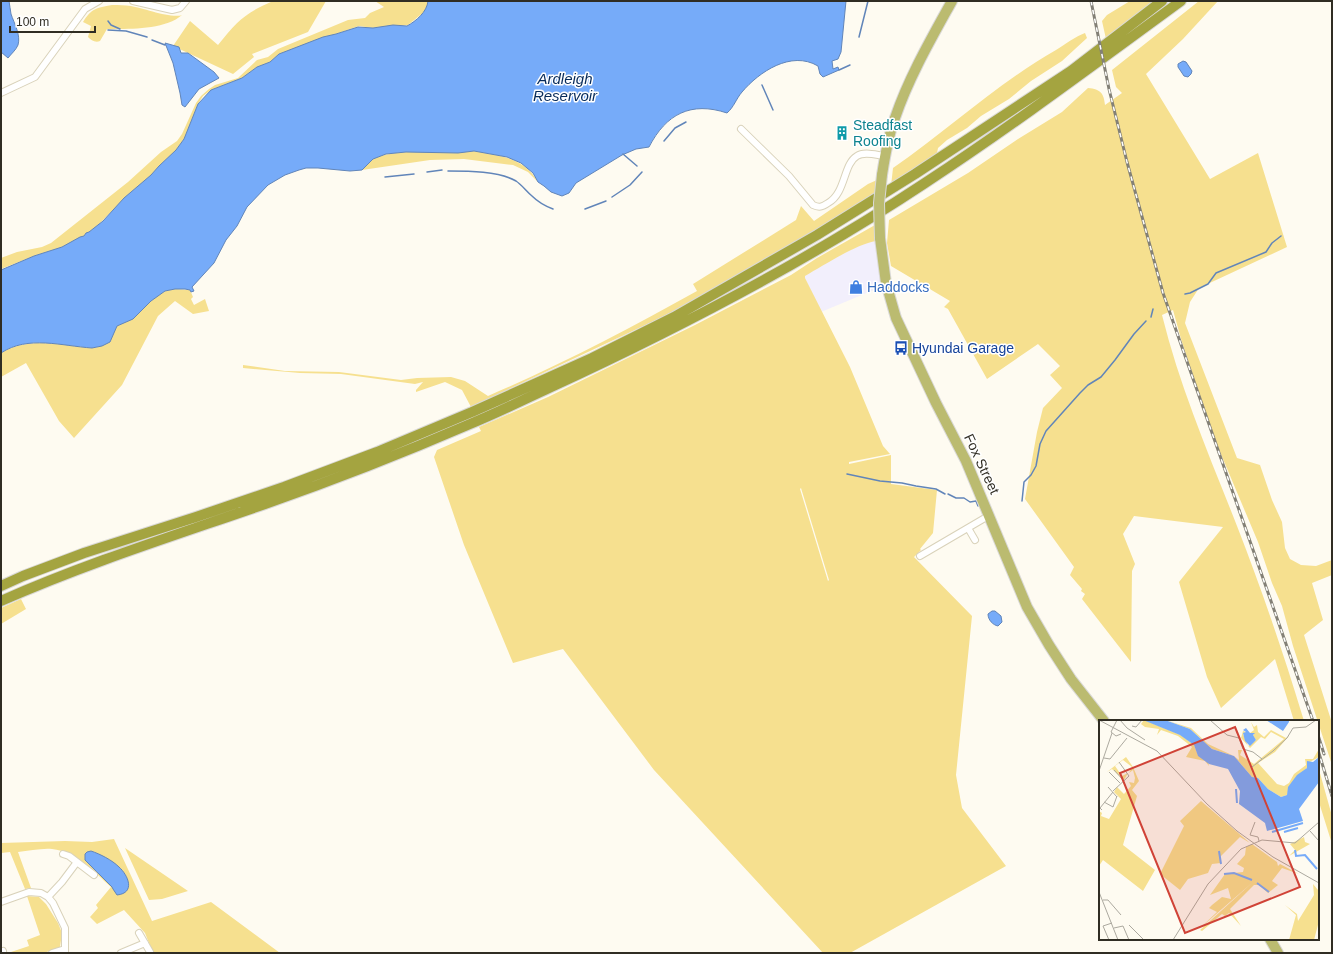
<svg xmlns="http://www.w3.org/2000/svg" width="1333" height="954" font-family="Helvetica,sans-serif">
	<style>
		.commercial { fill: #f2effc }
		.green { fill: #f6e08f; fill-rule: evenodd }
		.water { fill: #76abf9; stroke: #6185b9 }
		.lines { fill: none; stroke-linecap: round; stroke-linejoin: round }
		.stream { stroke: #6185b9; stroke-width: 1.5 }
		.minor-casing { stroke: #d9d2ba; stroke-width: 8 }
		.primary-casing { stroke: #dad9d7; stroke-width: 12 }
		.trunk-casing { stroke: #dad9d7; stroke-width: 12 }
		.minor { stroke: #fff; stroke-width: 6 }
		.primary { stroke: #bbbb70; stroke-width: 10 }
		.trunk { stroke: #a4a440; stroke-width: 10 }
		.rail-casing { stroke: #838076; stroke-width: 3 }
		.rail { stroke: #fff; stroke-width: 1.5; stroke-dasharray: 4.5; stroke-linecap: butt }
		.primary-bridge-casing { stroke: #dad9d7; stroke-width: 12; stroke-linecap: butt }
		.primary-bridge { stroke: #bbbb70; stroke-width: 10 }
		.labels { text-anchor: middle; stroke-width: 3; stroke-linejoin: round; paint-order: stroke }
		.culture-label { font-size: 14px; fill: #0d838f; stroke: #fff; text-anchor: start }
		.shop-label { font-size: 14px; fill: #366cbe; stroke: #fff; text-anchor: start }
		.transit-label { font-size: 14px; fill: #164399; stroke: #fff; text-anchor: start }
		.street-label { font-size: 14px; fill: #302d23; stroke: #fff }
		.water-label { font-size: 15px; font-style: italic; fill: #072b5a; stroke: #fff }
		.inset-river { fill: none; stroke: #76abf9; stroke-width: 2 }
		.inset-road { fill: none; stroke: #aca99f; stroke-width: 1 }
		.view { fill: #d04337; fill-opacity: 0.15; stroke: #d04337; stroke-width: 2 }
		.inset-edge { fill: none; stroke: #302d23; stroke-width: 2 }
	</style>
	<rect width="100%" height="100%" fill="#fefbf1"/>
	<!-- commercial -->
	<path class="commercial" d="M 874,238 L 881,287 L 821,312 L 803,274 Z"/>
	<!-- green -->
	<path class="green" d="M 273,1 L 326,1 L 308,32 L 252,54 L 254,57 L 233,74 L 173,46 L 190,21 L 218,45 C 237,21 245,13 273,1 Z
		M 375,1 L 428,1 L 427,7 L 424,12 L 408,25 L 373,28 L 359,26 L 336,34 L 323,38 L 279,54 L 270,62 L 257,67 L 242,78 L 211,90 L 203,96 L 198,104 L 184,139 L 176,150 L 159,166 L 151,175 L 128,195 L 97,226 L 84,236 L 62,247 L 34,256 L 1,269 L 1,258 L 17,252 L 42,247 L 51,243 L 128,182 L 161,152 L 177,141 L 182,134 L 196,103 L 201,96 L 209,89 L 215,85 L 238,78 L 257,60 L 268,57 L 278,49 L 348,20 L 365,18 L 370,13 L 384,7 Z
		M 1130,1 L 1155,1 L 1106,39 L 1102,21 L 1107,15 Z
		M 1199,1 L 1218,1 L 1183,39 L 1146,74 L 1210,179 L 1258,153 L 1287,247 L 1199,288 L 1190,302 L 1185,323 L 1237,458 L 1260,465 L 1272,500 L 1282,522 L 1285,548 L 1290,559 L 1301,565 L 1316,566 L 1332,560 L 1332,575 L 1312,583 L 1323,620 L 1304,635 L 1332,723 L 1332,765 L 1293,646 L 1282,606 L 1272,583 L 1258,542 L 1212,433 L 1181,339 L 1173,310 L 1162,315 C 1180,388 1210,457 1237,526 C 1262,590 1284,655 1304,721 L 1294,721 L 1275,659 L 1221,708 L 1207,677 L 1179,582 L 1223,527 L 1134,516 L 1123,534 L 1135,564 L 1132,571 L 1131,662 L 1082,599 L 1085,594 L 1081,591 L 1082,589 L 1070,575 L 1074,567 L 1025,499 L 1037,432 L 1043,408 L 1062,388 L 1050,375 L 1060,366 L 1038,344 L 987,379 L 948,309 L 944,307 L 950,301 L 891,266 L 887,243 L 889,220 L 968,173 L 1018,139 L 1062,112 L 1088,88 C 1101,89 1104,94 1105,105 L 1122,93 L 1116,87 L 1112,70 Z
		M 112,5 C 119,5 125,5 131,6 C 143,8 172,19 182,15 C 165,30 129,29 107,29 L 100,41 C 95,43 91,40 88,37 L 91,26 L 83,22 C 92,8 96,8 112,5 Z
		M 1085,33 L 1087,38 L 1062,61 L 1031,81 L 1009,99 L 981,116 L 967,128 L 947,140 L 938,148 L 937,153 L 891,186 L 893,168 C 948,130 998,83 1056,50 C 1064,45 1076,36 1085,33 Z
		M 474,151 C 500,156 524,157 538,182 L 528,172 L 513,165 L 464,159 L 430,160 L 362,170 C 365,166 369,162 373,159 C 390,149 452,150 474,151 Z
		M 877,180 L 875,200 L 686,306 L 471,407 L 462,390 L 445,382 L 416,392 L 416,390 L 423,382 L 415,384 L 341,374 L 300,373 L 243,368 L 243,365 L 285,371 L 339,372 L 401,380 L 417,378 L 451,377 L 465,381 L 488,396 C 560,365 629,329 697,291 L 693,284 L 796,220 L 801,206 L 814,221 L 868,184 Z
		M 875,225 L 876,241 C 857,244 824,265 805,276 L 805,278 L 850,367 L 883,446 L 890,454 L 849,462 L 849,464 L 891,455 L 891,484 L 937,490 L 933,533 L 920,549 L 921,550 L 914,557 L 972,616 L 956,775 L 962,808 L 1006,866 L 850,953 L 823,953 L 654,770 L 563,649 L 513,663 L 464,545 L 434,457 L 437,450 L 481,431 L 479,427 L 548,397 L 695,325 L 791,275 L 817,258 ZM 801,488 L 829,580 L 828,581 L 800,489 Z
		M 175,289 L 190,290 L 193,297 L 191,299 L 194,305 L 205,299 L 209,311 L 193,314 L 175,301 L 158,316 L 122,385 L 74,438 L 59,421 L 26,363 L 1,377 L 1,353 C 28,336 64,345 95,348 L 110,342 L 115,328 L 118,325 L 135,317 L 151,301 L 160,294 L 165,291 Z
		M 21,599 L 26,609 L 1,624 L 1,608 Z
		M 1318,766 L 1332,816 L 1332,844 L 1318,799 Z
		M 114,839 L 152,921 L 211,902 L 280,953 L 153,953 L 145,933 L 124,910 L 97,924 L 90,917 L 98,908 L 96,905 L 111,887 C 93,871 77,852 52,849 C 42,848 29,851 18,852 L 31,888 L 25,889 L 10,852 L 1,853 L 1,843 L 65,841 L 92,842 Z
		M 125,848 L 188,891 L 162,899 L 149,900 Z
		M 27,896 L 39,897 L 46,904 L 58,923 L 62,933 L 60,947 L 44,953 L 8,953 L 29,946 L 27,940 L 40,935 Z"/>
	<!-- water -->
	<path class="water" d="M 1,1 L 9,1 C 10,5 10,10 11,14 C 14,23 21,35 18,45 C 16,50 11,54 8,58 L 1,52 Z
		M 428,1 L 846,1 L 841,52 L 838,59 L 832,61 L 833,69 L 838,67 L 839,70 L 823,77 L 820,74 L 818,66 C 791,50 759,72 742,92 C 736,99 734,107 727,113 C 691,101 666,114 649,147 L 636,149 L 622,155 L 576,183 L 569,193 L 562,196 L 551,192 L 544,186 L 538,182 L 533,173 L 521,163 L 507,157 L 474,151 L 458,153 L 406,152 L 386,154 L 373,159 L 362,170 L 350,171 L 318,168 L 306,168 L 299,170 L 285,175 L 268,185 L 247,207 L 237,226 L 226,240 L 214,263 L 192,287 L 194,291 L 191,292 L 190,290 L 185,289 L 175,289 L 165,291 L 151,301 L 133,319 L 117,326 L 110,342 L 102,346 L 92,348 C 62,346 28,335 1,353 L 1,270 L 34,256 L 62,247 L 80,237 L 84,236 L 86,233 L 89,232 L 103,221 L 124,198 L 151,175 L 159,166 L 176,150 L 184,139 L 198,104 L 211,90 L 242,78 L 257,67 L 270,62 L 279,54 L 323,37 L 336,34 L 358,27 L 373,28 L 393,25 L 407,26 C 416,21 427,12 428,1 Z
		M 165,43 L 179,47 L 181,53 L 188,53 L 214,72 L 219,78 L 199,89 L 185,107 L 182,105 L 180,93 L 173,63 Z
		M 1183,61 L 1186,62 L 1192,71 L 1191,74 L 1188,77 L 1184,76 L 1178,67 L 1178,64 Z
		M 992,611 L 995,611 L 1001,616 L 1002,622 L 998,626 C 993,625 988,620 988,614 Z
		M 91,851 C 100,854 112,860 119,867 C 128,875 136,893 117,895 L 113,889 L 112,887 L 85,860 L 85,854 L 87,852 Z"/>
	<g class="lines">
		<!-- stream -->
		<path class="stream" d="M 108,21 L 111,25 L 120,29
			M 108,30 L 126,31 L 147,37
			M 859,37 L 868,1
			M 152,40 L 165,45
			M 839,70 L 850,65
			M 762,85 L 773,110
			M 664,141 L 675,128 L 686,122
			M 623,154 L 637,166
			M 448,171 C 468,171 499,171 516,181 C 522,185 526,191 532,196 C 538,202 545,206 553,209
			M 427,172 L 442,170
			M 385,177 L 414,174
			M 612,197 L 630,185 L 642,172
			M 585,209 L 606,201
			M 1185,294 L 1190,293 L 1208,284 L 1216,273 L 1266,252 L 1272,243 L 1281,236
			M 1151,317 L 1153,309
			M 847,474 L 880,481 L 902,483 L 916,486 L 936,489 L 945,494
			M 948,494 L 956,498 L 964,498 L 970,502 L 976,501 L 978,506
			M 1022,501 L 1024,482 L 1031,475 L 1036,466 L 1040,444 L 1046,431 L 1080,393 L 1088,385 L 1101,377 L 1115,360 L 1134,334 L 1146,321"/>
		<defs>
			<path id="minor" d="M 133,1 L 172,10 L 180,8 L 186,1
				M 1,93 L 35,77 L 85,9 L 99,1
				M 741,129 L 789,176 L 813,205 C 819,208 822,207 828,203 C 846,193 843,164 857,156 C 864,151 876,155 885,156
				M 968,528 L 975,540
				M 920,556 L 990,515
				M 63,854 L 69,856 L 94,875
				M 48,897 L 62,882 L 77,862
				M 1,902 L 29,892 L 41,893 L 48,897 L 53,903 L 65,928 L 65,953
				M 139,933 L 150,952
				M 1,952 L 3,951
				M 52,953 L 65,949
				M 121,953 L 145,943"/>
			<path id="primary" d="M 882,175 C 885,156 888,136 895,118 C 909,77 931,39 952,1
				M 880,238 L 886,283 L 896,318 L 936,403 L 966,461 L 1027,607 L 1049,645 L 1071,679 L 1104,721
				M 1270,939 L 1278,953"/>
			<path id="trunk" d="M 1,586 L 23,576 L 84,553 L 196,517 L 284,487 L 377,452 L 472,412 L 592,358 L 674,317 L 817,235 L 915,174 L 1071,71 L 1162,1
				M 1,601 C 87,563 176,535 265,504 C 334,480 403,453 470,424 C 497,413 523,400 549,388 C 679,328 806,262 925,183 C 1012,126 1096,63 1181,1"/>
		</defs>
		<!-- minor casing -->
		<use href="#minor" class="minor-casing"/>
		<!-- primary casing -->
		<use href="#primary" class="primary-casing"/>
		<!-- trunk casing -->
		<use href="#trunk" class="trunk-casing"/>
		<!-- minor -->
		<use href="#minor" class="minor"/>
		<!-- primary -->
		<use href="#primary" class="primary"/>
		<!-- trunk -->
		<use href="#trunk" class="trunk"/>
		<defs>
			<path id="rail" d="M 1091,1 L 1109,89 L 1127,162 L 1163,293 L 1313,721
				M 1318,735 L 1324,754
				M 1318,750 L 1332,796"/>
		</defs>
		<!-- rail casing -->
		<use href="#rail" class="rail-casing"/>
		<!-- rail -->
		<use href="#rail" class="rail"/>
		<defs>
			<path id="primary-bridge" d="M 880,238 L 879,203 L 882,175"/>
		</defs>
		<!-- primary-bridge casing -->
		<use href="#primary-bridge" class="primary-bridge-casing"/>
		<!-- primary-bridge -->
		<use href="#primary-bridge" class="primary-bridge"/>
	</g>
	<!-- icons -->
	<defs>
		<symbol id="building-bare" viewBox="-9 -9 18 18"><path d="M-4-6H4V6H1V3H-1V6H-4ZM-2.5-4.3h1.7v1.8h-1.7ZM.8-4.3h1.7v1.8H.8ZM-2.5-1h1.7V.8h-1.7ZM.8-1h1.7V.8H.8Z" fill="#0f9aa8" stroke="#fff" stroke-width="2.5" paint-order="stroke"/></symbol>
		<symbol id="shop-bare" viewBox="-9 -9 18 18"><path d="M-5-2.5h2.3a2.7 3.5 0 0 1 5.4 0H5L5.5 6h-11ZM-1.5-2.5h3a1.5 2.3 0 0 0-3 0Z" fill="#3f7fe0" stroke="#fff" stroke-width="2.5" paint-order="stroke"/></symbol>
		<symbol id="bus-bare" viewBox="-9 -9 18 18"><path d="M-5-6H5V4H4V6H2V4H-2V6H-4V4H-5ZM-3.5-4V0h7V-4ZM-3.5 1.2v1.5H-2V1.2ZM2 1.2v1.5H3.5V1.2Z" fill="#1a4fb4" stroke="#fff" stroke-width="2.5" paint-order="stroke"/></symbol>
	</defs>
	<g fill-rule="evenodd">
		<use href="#building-bare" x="832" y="123" width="20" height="20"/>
		<use href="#shop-bare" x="846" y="277" width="20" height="20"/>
		<use href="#bus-bare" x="891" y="338" width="20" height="20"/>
	</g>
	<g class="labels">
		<!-- culture labels -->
		<g class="culture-label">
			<text x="853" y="130">Steadfast<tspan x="853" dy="16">Roofing</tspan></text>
		</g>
		<!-- shop labels -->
		<g class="shop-label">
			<text x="867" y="292">Haddocks</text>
		</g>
		<!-- transit labels -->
		<g class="transit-label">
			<text x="912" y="353">Hyundai Garage</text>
		</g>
		<!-- street labels -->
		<g class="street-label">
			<text transform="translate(982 464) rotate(65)" y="5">Fox Street</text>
		</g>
		<!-- water labels -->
		<g class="water-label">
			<text x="565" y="84">Ardleigh<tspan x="565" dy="17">Reservoir</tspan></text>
		</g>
	</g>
	<!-- overview -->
	<g transform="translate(1099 720)">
		<rect width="220" height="220" fill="#fefbf1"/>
		<path d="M 45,0 L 82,15 L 95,25 L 99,35 L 109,41 L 110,46 L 106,41 L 87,37 L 93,27 L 79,16 L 62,10 L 58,15 L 60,9 L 46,7 L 42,4 ZM 66,0 L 92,8 L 109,24 L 135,36 L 140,40 L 139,30 L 143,30 L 141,35 L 155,44 L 185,19 L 172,12 L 166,19 L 162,17 L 151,28 L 142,18 L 144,11 L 147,12 L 144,14 L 149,26 L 157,20 L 154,16 L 155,13 L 151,13 L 155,10 L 152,2 L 155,7 L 158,5 L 159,12 L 165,17 L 172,10 L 187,18 L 190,16 L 176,32 L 159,43 L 178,64 L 185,66 L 190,63 L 195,54 L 207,45 L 206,39 L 214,39 L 220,29 L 220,37 L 209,43 L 208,48 L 191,65 L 188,75 L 182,77 L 169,69 L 159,58 L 153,57 L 135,36 L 113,29 L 91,9 ZM 27,37 L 34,47 L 40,61 L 33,70 L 38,76 L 24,125 L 56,150 L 44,171 L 4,140 L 0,146 L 0,91 L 3,93 L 2,96 L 10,99 L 22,79 L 15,72 L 18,67 L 25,74 L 32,66 L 30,62 L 35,63 L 36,58 L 34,50 L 30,53 L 33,47 L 24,40 L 16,46 L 23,56 L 29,53 L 25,60 L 13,49 L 8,52 ZM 102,81 L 151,123 L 141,117 L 121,137 L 122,143 L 113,144 L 109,153 L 89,159 L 81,170 L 61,154 L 85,106 L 81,101 ZM 205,117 L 206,122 L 211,124 L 190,136 L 196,130 L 191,124 ZM 153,124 L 178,142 L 179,146 L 181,144 L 200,154 L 183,148 L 173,161 L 179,165 L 169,173 L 160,165 L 155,165 L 131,189 L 142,206 L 130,193 L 126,196 L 123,194 L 103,211 L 101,210 L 154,162 L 100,209 L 118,192 L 110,188 L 113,185 L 123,177 L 132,179 L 129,168 L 111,175 L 126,154 L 144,152 L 145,148 L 138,144 L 146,135 L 147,127 ZM 214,164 L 219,170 L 220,167 L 220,201 L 215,220 L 190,220 L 197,195 L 186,185 L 198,194 L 199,201 L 215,175 Z" fill="#f6e08f"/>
		<path d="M 44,0 L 66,0 L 91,9 L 113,29 L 135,36 L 153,57 L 159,58 L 169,69 L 182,77 L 188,75 L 189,67 L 198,55 L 208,48 L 208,41 L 214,42 L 220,37 L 220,62 L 200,89 L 204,101 L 168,111 L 166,103 L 140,84 L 141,71 L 129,49 L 110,44 L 99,36 L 95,25 L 81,15 ZM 167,0 L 190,0 L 190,2 L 184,11 ZM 147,8 L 151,13 L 156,13 L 154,15 L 157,20 L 151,26 L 146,21 L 144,13 L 147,12 L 144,10 Z" fill="#76abf9"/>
		<path class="inset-river" d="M 137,69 L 138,83M 173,112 L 204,103M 185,112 L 199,108M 196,130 L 197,136 L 206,135 L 218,149M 120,131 L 122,144M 125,154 L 135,153 L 153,160M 158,163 L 170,172"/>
		<path class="inset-road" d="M 0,0 L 58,31 L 108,84 L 138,111 L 174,137 L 220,163M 18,0 L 12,12 L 17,16 L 22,14M 21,0 L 28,8 L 46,20M 111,0 L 128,15 L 140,18 L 144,29 L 154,32 L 163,39M 33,6 L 37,7 L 43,0M 5,38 L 11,39 L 28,18M 153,47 L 174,31 L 188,18 L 194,8 L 207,7 L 217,0M 15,50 L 25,61M 0,51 L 13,13M 10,52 L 21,63M 9,67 L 18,77M 14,71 L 30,56 L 20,42M 5,82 L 14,87 L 18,76M 3,90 L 1,88 L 14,72M 156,102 L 151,115 L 159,117 L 160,121M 211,111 L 220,121M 0,172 L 19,220M 4,180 L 9,180 L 22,195M 30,205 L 45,220M 15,208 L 24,206 L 30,220M 10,220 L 4,206 L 13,203M 74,220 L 109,164 L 142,129 L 163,120 L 196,123 L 220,102"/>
		<path class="view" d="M 136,7 L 201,167 L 86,213 L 21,53 Z"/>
		<rect width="220" height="220" class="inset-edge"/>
	</g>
	<!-- border -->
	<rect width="1333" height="954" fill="none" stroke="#302d23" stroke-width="4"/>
	<!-- scale -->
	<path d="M10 26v6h85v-6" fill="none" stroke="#302d23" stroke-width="2"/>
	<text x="16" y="26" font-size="12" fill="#302d23" stroke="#ffffff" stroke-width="3" paint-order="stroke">100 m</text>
</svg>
